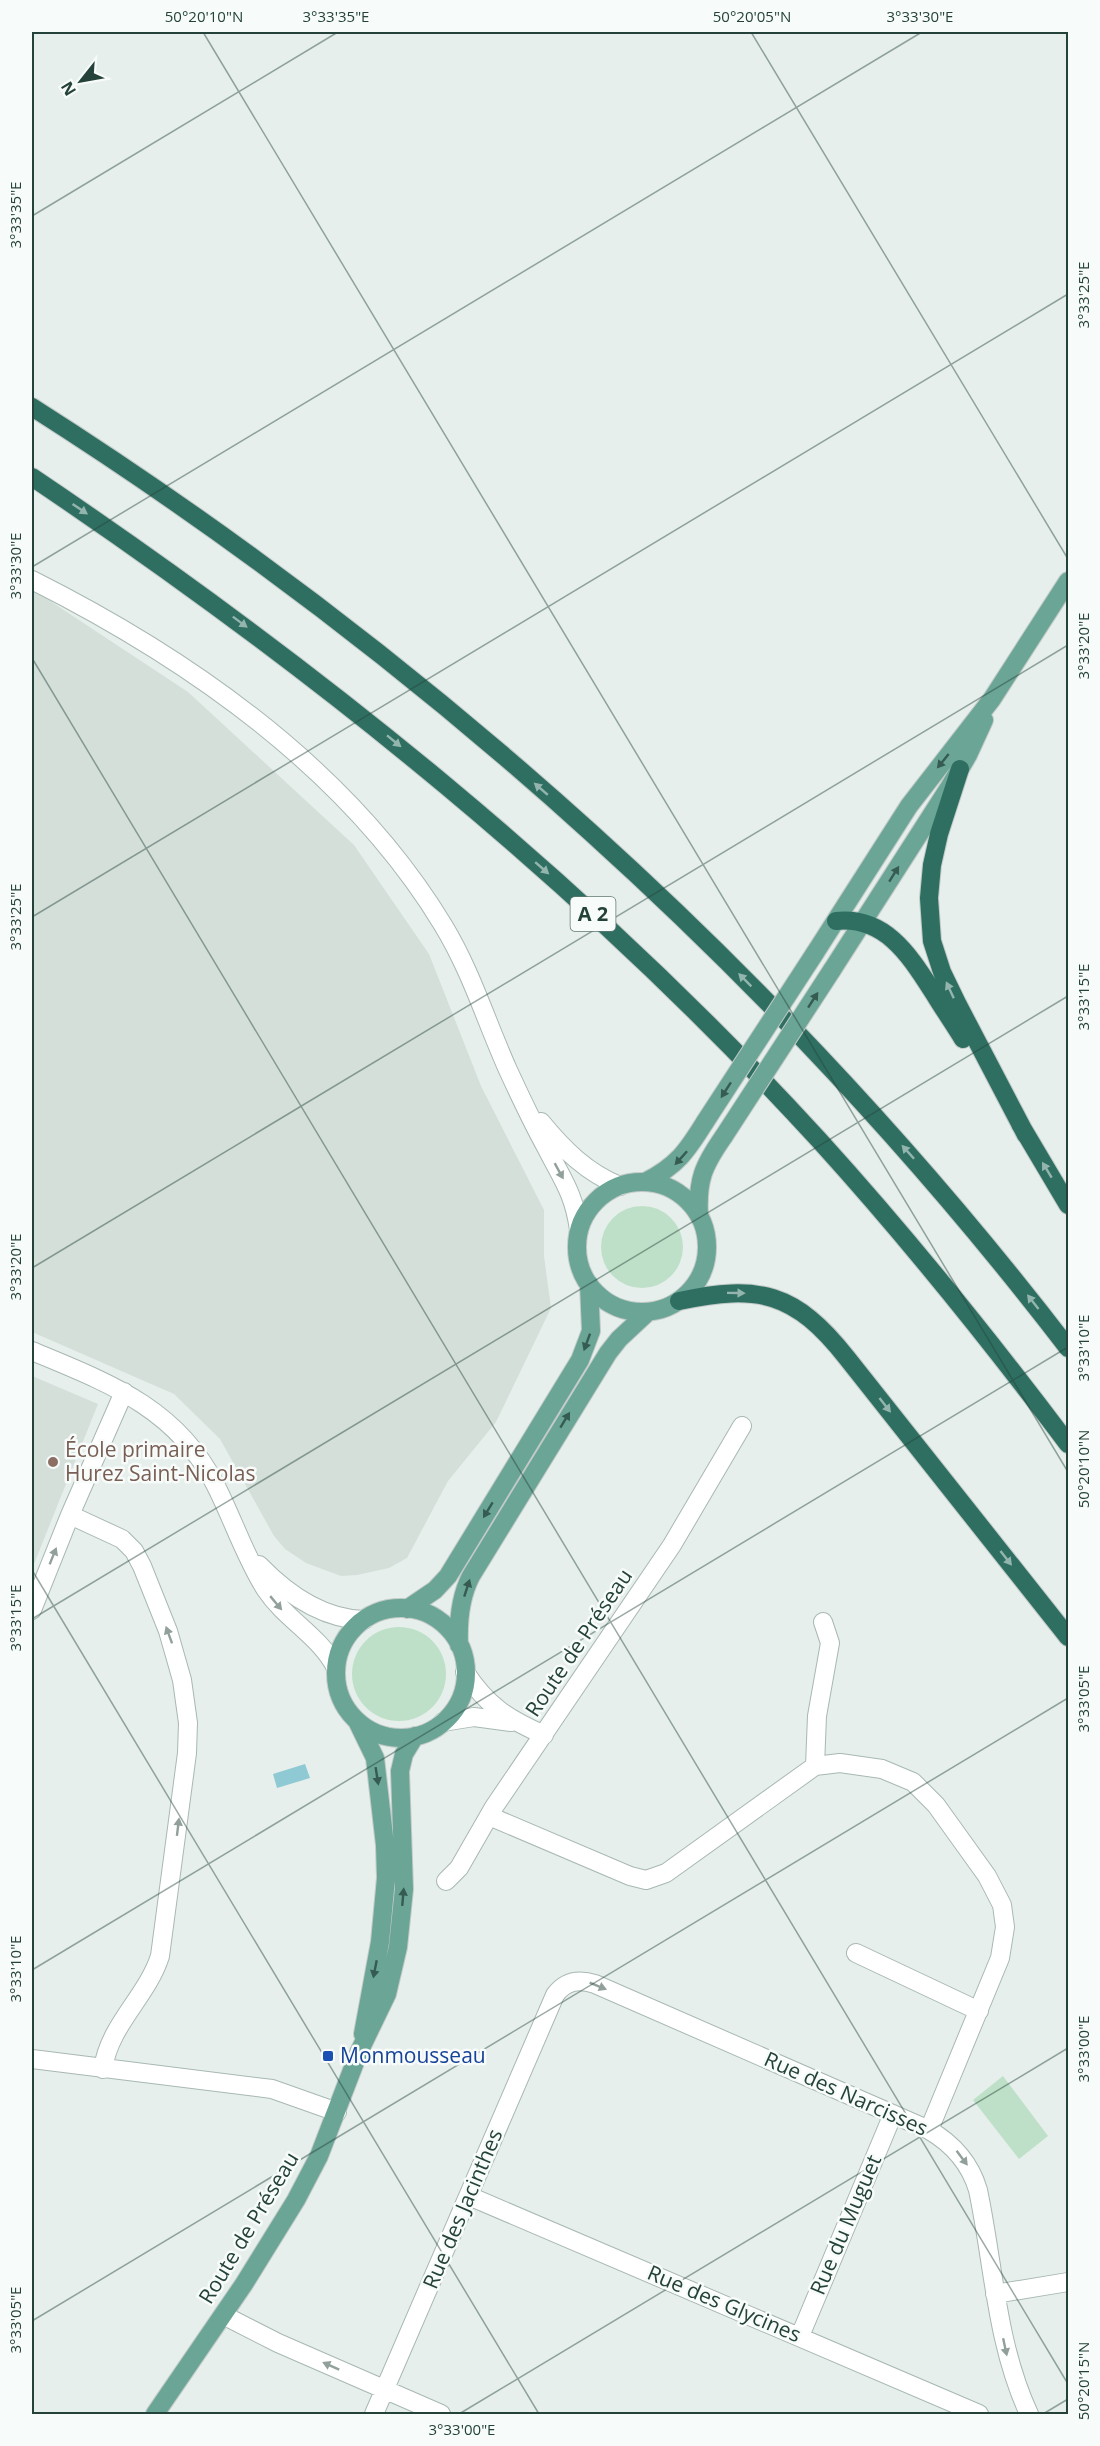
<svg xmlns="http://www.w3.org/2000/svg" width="1100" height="2446" font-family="'Open Sans',sans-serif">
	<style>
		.built { fill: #d4dfda }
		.green { fill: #bfe0c8 }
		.water { fill: #8ec9d4 }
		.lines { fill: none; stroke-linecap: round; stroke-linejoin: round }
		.minor-casing { stroke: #a8b8b2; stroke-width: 20 }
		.major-casing { stroke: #c2cac8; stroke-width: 20 }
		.highway-casing { stroke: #c2cac8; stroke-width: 20 }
		.minor { stroke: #fff; stroke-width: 18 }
		.major { stroke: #6aa596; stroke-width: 18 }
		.highway { stroke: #2f6f62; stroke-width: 18 }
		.major-bridge-casing { stroke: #c2cac8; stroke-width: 20; stroke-linecap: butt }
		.major-bridge { stroke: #6aa596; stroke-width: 18 }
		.oneway { fill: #93b5ae }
		.oneway2 { fill: #365b51 }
		.oneway3 { fill: #92a09c }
		.ticks { fill: none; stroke: #24423a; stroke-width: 1.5; stroke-opacity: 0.45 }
		.education-dot { fill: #8d6e63; stroke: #f7fbf9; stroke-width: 2 }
		.transit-dot { fill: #1a4fb4; stroke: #f7fbf9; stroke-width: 2 }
		.labels { text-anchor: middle; stroke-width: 5; stroke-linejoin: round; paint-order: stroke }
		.shield { fill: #f7fbf9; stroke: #637a73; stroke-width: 1.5 }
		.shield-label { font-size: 20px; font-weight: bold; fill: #24423a }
		.education-label { font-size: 21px; fill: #785e54; stroke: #f7fbf9; text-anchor: start }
		.street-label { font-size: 21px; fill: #24423a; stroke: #f7fbf9 }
		.transit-label { font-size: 21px; fill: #164399; stroke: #f7fbf9; text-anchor: start }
		.neatline { fill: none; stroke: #24423a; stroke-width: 2 }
		.ticks-label { font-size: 15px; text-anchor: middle; fill: #24423a }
	</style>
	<rect width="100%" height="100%" fill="#e6efeb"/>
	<!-- built -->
	<path class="built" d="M 32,589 L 188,692 L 354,845 L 429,954 L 481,1086 L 544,1210 L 544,1256 L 551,1308 L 496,1422 L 448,1481 L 407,1558 L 389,1568 L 357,1575 L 341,1576 L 306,1563 L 285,1549 L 274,1536 L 220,1439 L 174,1394 L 32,1332 Z
		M 32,1376 L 98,1404 L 32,1569 Z"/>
	<!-- green -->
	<path class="green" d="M601 1247a41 41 0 1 1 82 0a41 41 0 1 1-82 0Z
		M352 1674a47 47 0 1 1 94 0a47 47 0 1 1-94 0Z
		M 1003,2076 L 1048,2136 L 1019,2159 L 973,2100 Z"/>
	<!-- water -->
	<path class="water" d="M 305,1764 L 310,1778 L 277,1788 L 273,1774 Z"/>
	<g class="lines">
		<defs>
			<path id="minor" d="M 32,580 C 191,660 349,770 443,925 C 471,971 486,1021 508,1070 C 520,1096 532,1122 546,1147 C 562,1179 574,1193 579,1230
				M 541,1122 C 563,1149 587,1173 620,1186
				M 32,1351 C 106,1382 176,1407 215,1484 C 233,1519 245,1557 266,1590 C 286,1620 320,1636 336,1668
				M 70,1515 L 122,1539 L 134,1551 L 142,1566 L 168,1631 L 182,1680 L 188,1723 L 187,1753 L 160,1956 C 147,1997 109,2025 103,2069
				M 259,1565 C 287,1594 322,1619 364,1620
				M 32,1610 L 70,1515 L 124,1392
				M 465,1672 C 487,1706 508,1719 544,1735
				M 443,1722 L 474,1717 L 511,1722
				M 815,1766 L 817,1716 L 830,1643 L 823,1622
				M 489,1816 L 630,1876 L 646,1880 L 666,1873 L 815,1766 L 840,1763 L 882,1769 L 913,1782 L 936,1805 L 987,1876 L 1002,1905 L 1005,1927 L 1000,1958 L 929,2130
				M 446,1881 L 459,1868 L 494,1807 L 672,1545 L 742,1426
				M 856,1953 L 979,2011
				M 32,2059 L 272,2089 L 337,2112
				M 469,2196 L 979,2414
				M 995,2294 L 1068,2282
				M 223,2315 L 278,2343 L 441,2414
				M 800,2336 L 893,2114
				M 374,2414 L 555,1995 C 566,1980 579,1979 595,1984 L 929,2130 C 953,2144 970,2163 978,2190 C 994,2266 996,2343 1029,2414"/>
			<path id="major" d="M 815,953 L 909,806 L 992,699 L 1068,581
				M 832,970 L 950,786 L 968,755 L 984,720
				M 645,1182 C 677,1166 687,1151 705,1122
				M577 1247a65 65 0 1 1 130 0a65 65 0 1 1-130 0Z
				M 699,1216 C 697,1180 703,1166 724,1136
				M336 1673a65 65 0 1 1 130 0a65 65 0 1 1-130 0Z
				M 407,1609 L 435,1590 L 448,1576 L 580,1360 L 591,1331 L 589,1284
				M 459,1645 C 458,1622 460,1597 471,1576 L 608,1353 L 619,1339 L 648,1312
				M 358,1723 L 375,1758 L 385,1845 L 386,1878 L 380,1942 L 363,2034
				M 155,2414 L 244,2284 L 296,2200 L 319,2156 L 359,2052 L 387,1994 L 398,1947 L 404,1889 L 400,1771 L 404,1754 L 415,1736"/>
			<path id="highway" d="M 32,407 C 425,657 784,978 1068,1348
				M 32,477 C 317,669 586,885 819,1140 C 907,1237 989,1339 1068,1444
				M 960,769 L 939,834 L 932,865 L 929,898 L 932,941 L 942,972 L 957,1003 L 1026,1135
				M 836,921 C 887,916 911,958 935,995 C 944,1010 954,1024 963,1039
				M 1020,1124 L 1068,1205
				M 679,1301 C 759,1284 795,1292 847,1358 L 1068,1637"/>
		</defs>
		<!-- minor casing -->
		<use href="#minor" class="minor-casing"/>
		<!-- major casing -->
		<use href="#major" class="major-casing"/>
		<!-- highway casing -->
		<use href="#highway" class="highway-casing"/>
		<!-- minor -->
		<use href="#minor" class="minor"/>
		<!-- major -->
		<use href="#major" class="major"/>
		<!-- highway -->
		<use href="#highway" class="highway"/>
		<defs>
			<path id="major-bridge" d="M 705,1122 L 815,953
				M 724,1136 L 832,970"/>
		</defs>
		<!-- major-bridge casing -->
		<use href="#major-bridge" class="major-bridge-casing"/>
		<!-- major-bridge -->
		<use href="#major-bridge" class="major-bridge"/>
	</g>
	<!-- one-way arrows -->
	<defs><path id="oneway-solid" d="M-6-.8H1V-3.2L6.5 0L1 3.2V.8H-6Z" transform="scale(1.5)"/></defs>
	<g class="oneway">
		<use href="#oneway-solid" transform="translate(80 509) rotate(34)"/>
		<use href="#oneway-solid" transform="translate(240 622) rotate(37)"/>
		<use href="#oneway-solid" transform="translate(394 741) rotate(39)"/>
		<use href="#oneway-solid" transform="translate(541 789) rotate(-139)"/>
		<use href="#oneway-solid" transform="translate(542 868) rotate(41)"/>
		<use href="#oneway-solid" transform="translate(745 980) rotate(-135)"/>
		<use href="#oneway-solid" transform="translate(950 990) rotate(-115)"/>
		<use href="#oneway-solid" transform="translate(908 1152) rotate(-132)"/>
		<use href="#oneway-solid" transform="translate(1047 1170) rotate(-121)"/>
		<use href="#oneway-solid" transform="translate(736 1293) rotate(1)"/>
		<use href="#oneway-solid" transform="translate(1033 1302) rotate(-128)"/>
		<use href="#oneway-solid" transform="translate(885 1405) rotate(52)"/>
		<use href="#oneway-solid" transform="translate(1006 1558) rotate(52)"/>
	</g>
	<g class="oneway2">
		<use href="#oneway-solid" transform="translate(943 761) rotate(129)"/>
		<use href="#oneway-solid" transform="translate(894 874) rotate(-58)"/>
		<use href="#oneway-solid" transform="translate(813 1000) rotate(-57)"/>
		<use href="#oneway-solid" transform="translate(726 1090) rotate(123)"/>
		<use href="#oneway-solid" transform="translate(681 1158) rotate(132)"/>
		<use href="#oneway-solid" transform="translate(587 1342) rotate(110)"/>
		<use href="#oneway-solid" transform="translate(565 1420) rotate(-59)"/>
		<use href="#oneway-solid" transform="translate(488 1510) rotate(121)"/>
		<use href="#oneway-solid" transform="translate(467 1588) rotate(-72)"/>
		<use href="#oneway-solid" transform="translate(377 1776) rotate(81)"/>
		<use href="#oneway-solid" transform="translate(403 1897) rotate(-85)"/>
		<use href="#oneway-solid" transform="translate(375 1969) rotate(101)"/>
	</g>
	<g class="oneway3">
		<use href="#oneway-solid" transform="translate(559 1171) rotate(61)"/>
		<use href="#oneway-solid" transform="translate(53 1556) rotate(-68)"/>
		<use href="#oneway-solid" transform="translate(276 1603) rotate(50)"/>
		<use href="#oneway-solid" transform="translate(169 1635) rotate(-110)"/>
		<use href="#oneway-solid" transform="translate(178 1827) rotate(-83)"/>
		<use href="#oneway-solid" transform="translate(598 1986) rotate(22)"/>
		<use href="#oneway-solid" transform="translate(962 2158) rotate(53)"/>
		<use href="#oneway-solid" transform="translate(1005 2347) rotate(78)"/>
		<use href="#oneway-solid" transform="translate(331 2366) rotate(-156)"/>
	</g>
	<!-- ticks -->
	<path class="ticks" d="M 203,32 L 1068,1472M 751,32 L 1068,559M 32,216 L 338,32M 32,567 L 922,32M 32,658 L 1068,2384M 32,917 L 1068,294M 32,1268 L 1068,645M 32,1570 L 539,2414M 32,1619 L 1068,996M 32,1970 L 1068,1347M 32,2321 L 1068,1698M 459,2414 L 1068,2048M 1043,2414 L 1068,2399"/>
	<!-- markers -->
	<circle class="education-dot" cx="53" cy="1462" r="6"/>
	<rect class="transit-dot" x="322" y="2050" width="12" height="12" rx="3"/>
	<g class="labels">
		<!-- shield labels -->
		<rect class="shield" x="570.5" y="897" width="45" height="34" rx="4.5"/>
		<g class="shield-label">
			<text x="593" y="921">A 2</text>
		</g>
		<!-- education labels -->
		<g class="education-label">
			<text x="65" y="1457">École primaire<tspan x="65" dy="24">Hurez Saint-Nicolas</tspan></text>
		</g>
		<!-- street labels -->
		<g class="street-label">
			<text transform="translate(579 1643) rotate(-56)" y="7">Route de Préseau</text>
			<text transform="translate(846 2094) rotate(24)" y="7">Rue des Narcisses</text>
			<text transform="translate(463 2209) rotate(-67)" y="7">Rue des Jacinthes</text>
			<text transform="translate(846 2225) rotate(-67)" y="7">Rue du Muguet</text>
			<text transform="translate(249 2228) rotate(-59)" y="7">Route de Préseau</text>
			<text transform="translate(724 2304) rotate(23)" y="7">Rue des Glycines</text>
		</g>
		<!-- transit labels -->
		<g class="transit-label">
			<text x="340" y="2063">Monmousseau</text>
		</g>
	</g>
	<!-- border -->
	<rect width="1100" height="2446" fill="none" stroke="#f7fbf9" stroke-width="66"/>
	<!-- north arrow -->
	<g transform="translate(81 81) rotate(239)" stroke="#f7fbf9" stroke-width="4.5" paint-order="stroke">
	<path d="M0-4.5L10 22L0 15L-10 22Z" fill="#24423a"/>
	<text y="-9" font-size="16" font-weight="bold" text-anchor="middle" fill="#24423a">N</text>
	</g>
	<rect x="33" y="33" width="1034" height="2380" class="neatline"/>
	<g class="ticks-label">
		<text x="204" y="22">50°20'10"N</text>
		<text x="336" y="22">3°33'35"E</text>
		<text x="752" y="22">50°20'05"N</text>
		<text x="920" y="22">3°33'30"E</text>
		<text transform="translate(16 215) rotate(-90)" y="5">3°33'35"E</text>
		<text transform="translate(1084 295) rotate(-90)" y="5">3°33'25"E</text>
		<text transform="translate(16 566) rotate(-90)" y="5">3°33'30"E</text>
		<text transform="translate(1084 646) rotate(-90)" y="5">3°33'20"E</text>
		<text transform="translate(16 917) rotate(-90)" y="5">3°33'25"E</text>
		<text transform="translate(1084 997) rotate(-90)" y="5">3°33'15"E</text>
		<text transform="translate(16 1267) rotate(-90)" y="5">3°33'20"E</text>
		<text transform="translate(1084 1348) rotate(-90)" y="5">3°33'10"E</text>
		<text transform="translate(1084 1469) rotate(-90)" y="5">50°20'10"N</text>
		<text transform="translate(16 1618) rotate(-90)" y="5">3°33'15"E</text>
		<text transform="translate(1084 1699) rotate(-90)" y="5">3°33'05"E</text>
		<text transform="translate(16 1969) rotate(-90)" y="5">3°33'10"E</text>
		<text transform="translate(1084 2049) rotate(-90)" y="5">3°33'00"E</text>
		<text transform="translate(16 2320) rotate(-90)" y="5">3°33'05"E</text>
		<text transform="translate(1084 2381) rotate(-90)" y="5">50°20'15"N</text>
		<text x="462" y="2435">3°33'00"E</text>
	</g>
</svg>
